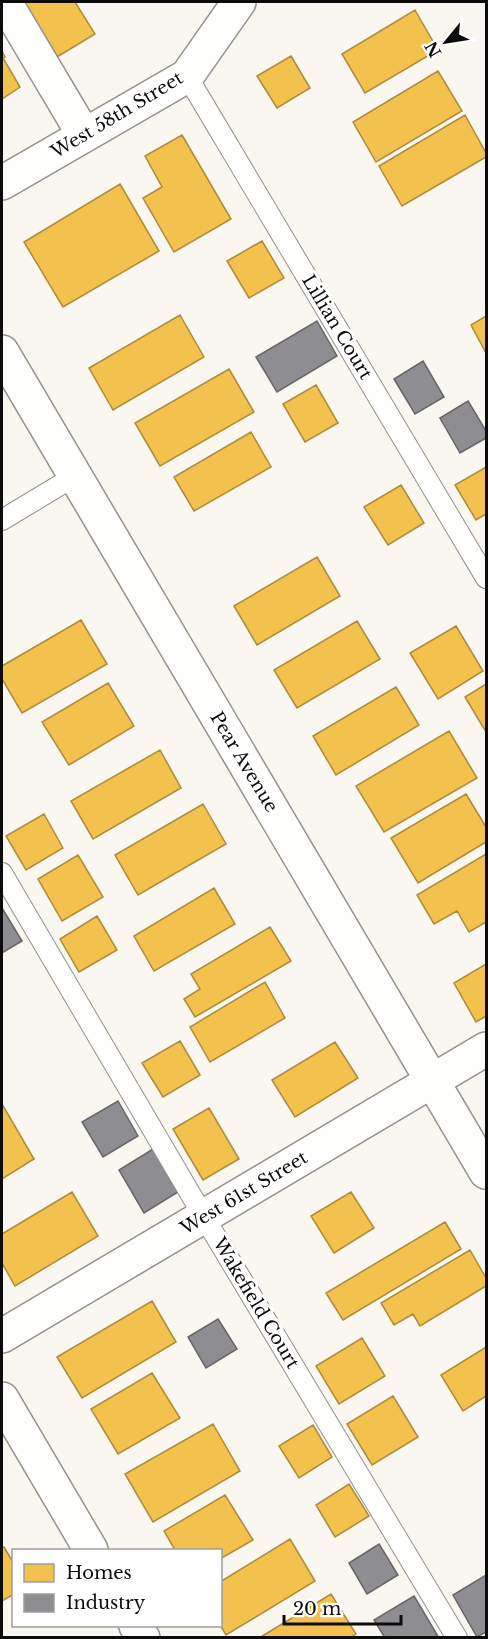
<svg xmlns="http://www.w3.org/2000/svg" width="488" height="1639" font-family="'Libre Baskerville',serif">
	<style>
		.homes { fill: #f2c14e; stroke: #ad8b3a; stroke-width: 1.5 }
		.industry { fill: #8d8d92; stroke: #66666a; stroke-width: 1.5 }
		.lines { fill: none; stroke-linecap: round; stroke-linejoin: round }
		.service-casing { stroke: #93928f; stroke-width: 22 }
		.minor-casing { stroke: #93928f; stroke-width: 36 }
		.service { stroke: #fefefd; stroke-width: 20 }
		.minor { stroke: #fefefd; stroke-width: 33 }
		.labels { text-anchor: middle; stroke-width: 6; stroke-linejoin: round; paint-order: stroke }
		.street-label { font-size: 18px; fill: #0c0c0c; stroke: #fff }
	</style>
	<rect width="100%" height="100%" fill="#faf7f0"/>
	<!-- homes -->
	<path class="homes" d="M 24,2 L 75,2 L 95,34 L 57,57 Z
		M 415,10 L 438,50 L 365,93 L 342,54 Z
		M 2,51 L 5,57 L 3,58 L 20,87 L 2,99 Z
		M 291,56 L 310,88 L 277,108 L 257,76 Z
		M 438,71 L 462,111 L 376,162 L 353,122 Z
		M 465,115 L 486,153 L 486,157 L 402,206 L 379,166 Z
		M 182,135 L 231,219 L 174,252 L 143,198 L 162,187 L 145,156 Z
		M 120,184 L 159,251 L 63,307 L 24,242 Z
		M 262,241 L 284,278 L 249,298 L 227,261 Z
		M 180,315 L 204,357 L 113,410 L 89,368 Z
		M 486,316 L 486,353 L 471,325 Z
		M 229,369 L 254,412 L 160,466 L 135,423 Z
		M 316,385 L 338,423 L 305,442 L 283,404 Z
		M 251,432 L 271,467 L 194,511 L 174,477 Z
		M 486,467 L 486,514 L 476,520 L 455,485 Z
		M 401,485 L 424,523 L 388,545 L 364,507 Z
		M 317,557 L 340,596 L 257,645 L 234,606 Z
		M 81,620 L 107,664 L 22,713 L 2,679 L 2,666 Z
		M 357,621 L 380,659 L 297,708 L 274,670 Z
		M 456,626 L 483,671 L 438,699 L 410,653 Z
		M 108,683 L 134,726 L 69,765 L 42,722 Z
		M 486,684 L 486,732 L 465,697 Z
		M 396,687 L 419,725 L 336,775 L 313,736 Z
		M 449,731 L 477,778 L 384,832 L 356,786 Z
		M 160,750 L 181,788 L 93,839 L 71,801 Z
		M 466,794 L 486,827 L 486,842 L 418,883 L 391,838 Z
		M 203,804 L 226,844 L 138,895 L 115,855 Z
		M 44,814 L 63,848 L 26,870 L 6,836 Z
		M 486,854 L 486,922 L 469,932 L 457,911 L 434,924 L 417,895 Z
		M 78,855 L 103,897 L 62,921 L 38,879 Z
		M 214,888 L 235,924 L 154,971 L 134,936 Z
		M 97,916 L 117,950 L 79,972 L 60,939 Z
		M 270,927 L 291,961 L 195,1017 L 184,999 L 200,989 L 191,974 Z
		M 486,964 L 486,1016 L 476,1022 L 454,983 Z
		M 265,982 L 285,1018 L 210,1062 L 190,1027 Z
		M 180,1041 L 200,1075 L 163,1097 L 142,1063 Z
		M 335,1042 L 358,1078 L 295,1117 L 272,1080 Z
		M 2,1104 L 34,1159 L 2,1179 Z
		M 209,1108 L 239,1159 L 203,1180 L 173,1129 Z
		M 72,1192 L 98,1236 L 15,1286 L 2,1263 L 2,1234 Z
		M 351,1192 L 374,1228 L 334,1253 L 311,1216 Z
		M 445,1222 L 461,1249 L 343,1320 L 326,1293 Z
		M 470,1250 L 486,1278 L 486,1286 L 420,1326 L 413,1314 L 394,1325 L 381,1303 Z
		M 152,1301 L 176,1342 L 82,1398 L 57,1357 Z
		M 362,1338 L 385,1376 L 339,1404 L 316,1366 Z
		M 486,1347 L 486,1396 L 463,1411 L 441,1375 Z
		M 152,1373 L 180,1418 L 118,1454 L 91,1409 Z
		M 393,1396 L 418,1437 L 372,1465 L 347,1424 Z
		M 213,1424 L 240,1471 L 153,1522 L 125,1474 Z
		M 313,1425 L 332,1457 L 299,1478 L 279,1446 Z
		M 349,1484 L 369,1516 L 335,1537 L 316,1505 Z
		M 225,1495 L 253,1540 L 220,1559 L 220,1550 L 175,1550 L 164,1531 Z
		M 290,1539 L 315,1581 L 226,1635 L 220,1625 L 220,1582 Z
		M 4,1547 L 14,1564 L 14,1594 L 2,1601 L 2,1548 Z
		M 331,1594 L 356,1634 L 350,1638 L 259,1638 Z"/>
	<!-- industry -->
	<path class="industry" d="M 317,321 L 337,356 L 277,392 L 256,357 Z
		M 423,361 L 444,397 L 415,414 L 394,379 Z
		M 468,401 L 486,431 L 486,438 L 460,453 L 440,418 Z
		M 2,908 L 22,941 L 2,953 Z
		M 118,1101 L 138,1136 L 103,1157 L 82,1122 Z
		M 153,1149 L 178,1192 L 144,1213 L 119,1170 Z
		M 218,1319 L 237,1349 L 206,1368 L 188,1337 Z
		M 379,1544 L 398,1575 L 367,1594 L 349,1563 Z
		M 486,1575 L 486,1632 L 477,1637 L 453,1595 Z
		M 414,1596 L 439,1638 L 385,1638 L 374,1620 Z"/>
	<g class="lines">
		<defs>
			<path id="service" d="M 187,76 L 486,578
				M 2,520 L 75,476
				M 2,873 L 204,1217 L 457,1638"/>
			<path id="minor" d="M 5,2 L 84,135
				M 2,183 L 187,76 L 239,2
				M 2,352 L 486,1172
				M 2,1336 L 486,1049
				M 2,1399 L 91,1550
				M 136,1626 L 143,1638"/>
		</defs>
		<!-- service casing -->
		<use href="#service" class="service-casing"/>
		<!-- minor casing -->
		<use href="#minor" class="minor-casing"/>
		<!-- service -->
		<use href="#service" class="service"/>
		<!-- minor -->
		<use href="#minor" class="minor"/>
	</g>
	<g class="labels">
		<!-- street labels -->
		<g class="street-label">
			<text transform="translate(117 115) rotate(-31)" y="6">West 58th Street</text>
			<text transform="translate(337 327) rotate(59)" y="6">Lillian Court</text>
			<text transform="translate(244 762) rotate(59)" y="6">Pear Avenue</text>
			<text transform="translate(244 1193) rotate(-31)" y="6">West 61st Street</text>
			<text transform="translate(256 1303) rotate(59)" y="6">Wakefield Court</text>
		</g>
	</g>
	<!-- border -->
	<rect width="488" height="1639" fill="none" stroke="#0c0c0c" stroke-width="6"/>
	<!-- legend -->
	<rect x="12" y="1549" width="210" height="78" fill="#ffffff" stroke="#9e9e9e" stroke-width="1.5"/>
	<rect x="24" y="1564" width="30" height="18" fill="#f2c14e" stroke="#9e9e9e" stroke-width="1.5"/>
	<text x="66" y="1579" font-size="18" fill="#0c0c0c">Homes</text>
	<rect x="24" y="1594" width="30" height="18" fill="#8d8d92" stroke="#9e9e9e" stroke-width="1.5"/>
	<text x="66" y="1609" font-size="18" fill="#0c0c0c">Industry</text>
	<!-- north arrow -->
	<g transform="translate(446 42) rotate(240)" stroke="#ffffff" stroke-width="4.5" paint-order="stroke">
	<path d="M0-4.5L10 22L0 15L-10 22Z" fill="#0c0c0c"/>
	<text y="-9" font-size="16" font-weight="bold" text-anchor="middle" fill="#0c0c0c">N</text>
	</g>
	<!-- scale -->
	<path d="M284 1615v9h117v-9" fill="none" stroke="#0c0c0c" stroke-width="3"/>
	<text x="293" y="1615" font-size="18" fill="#0c0c0c" stroke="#ffffff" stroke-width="4.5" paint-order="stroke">20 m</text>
</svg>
